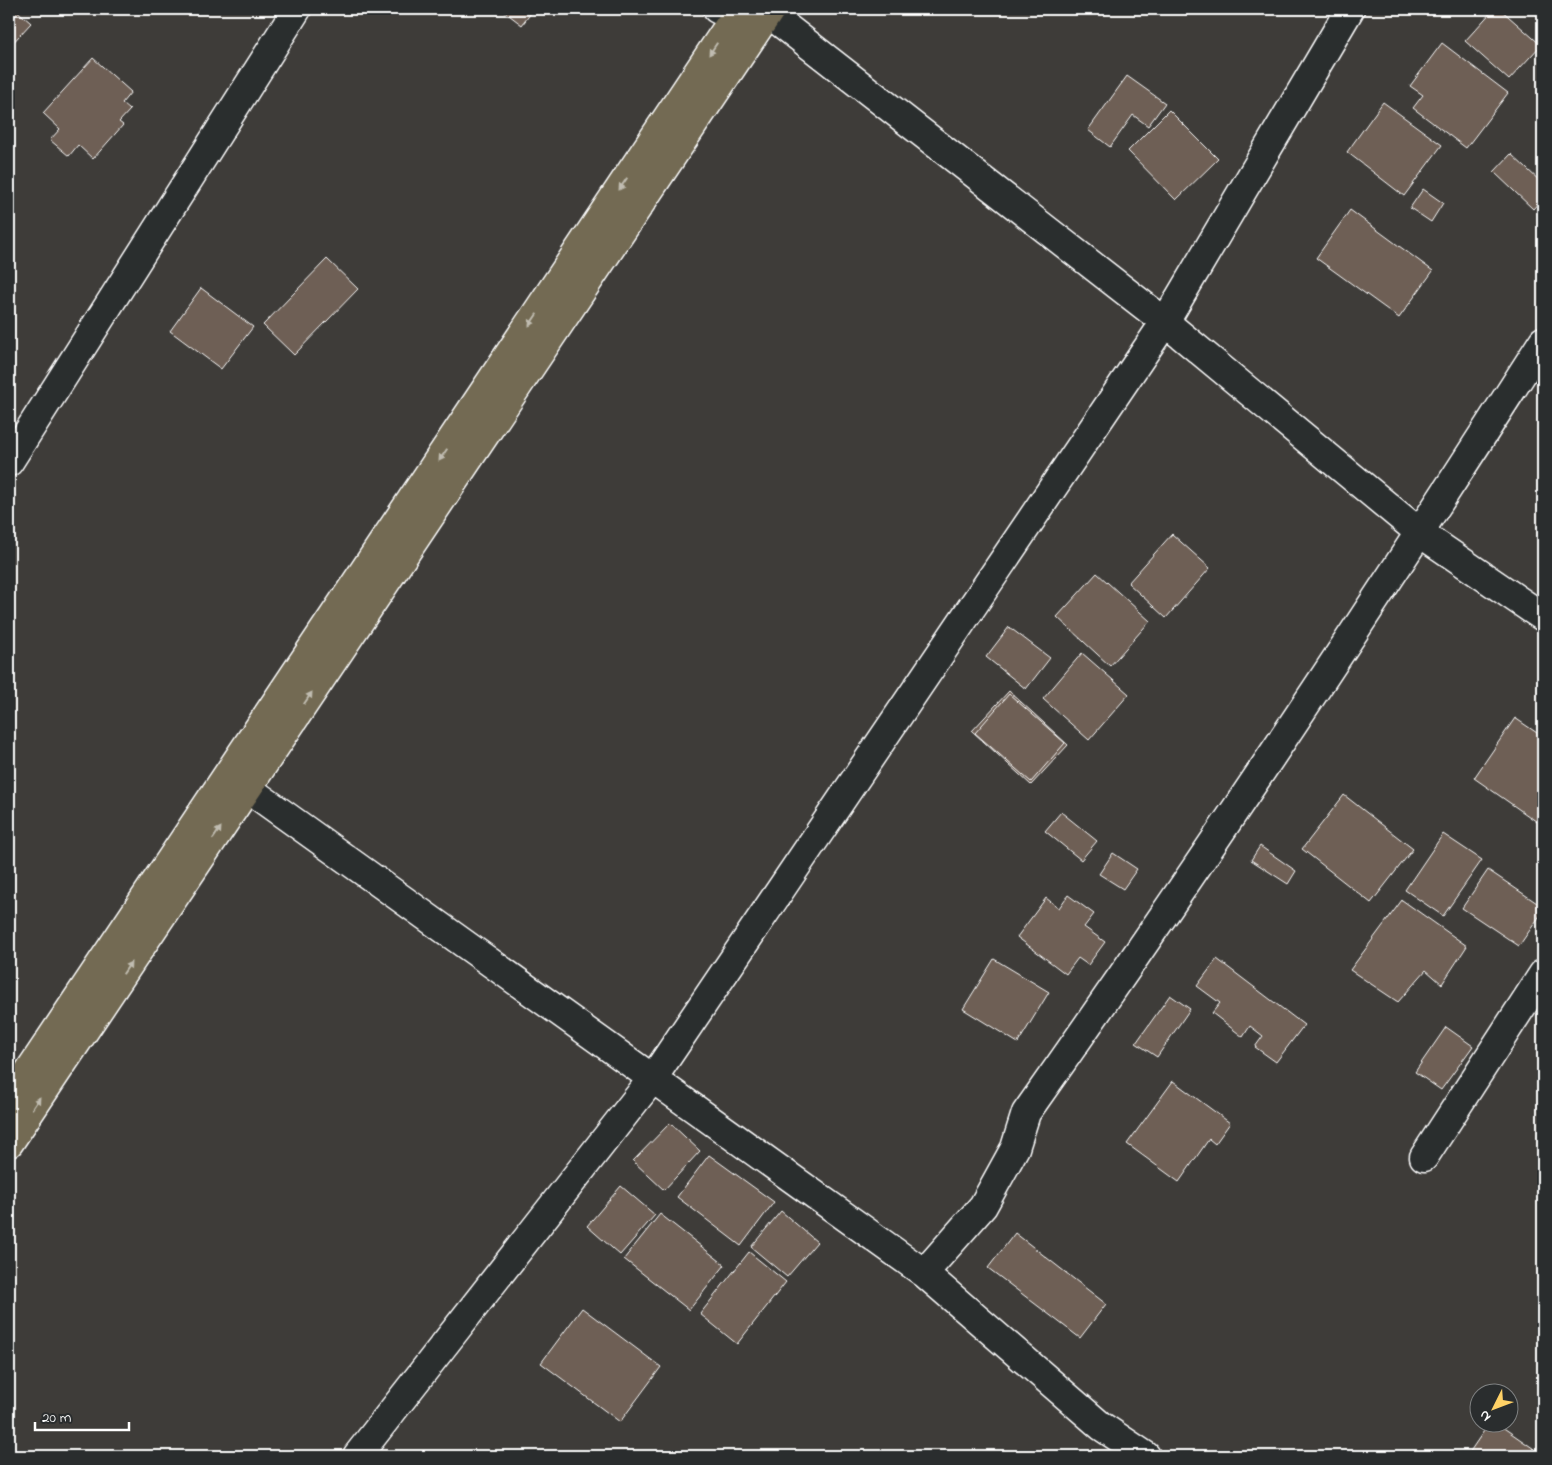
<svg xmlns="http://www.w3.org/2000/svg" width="1552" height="1465" font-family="'Indie Flower',sans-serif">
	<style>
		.building { fill: #6e5f54; stroke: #fff }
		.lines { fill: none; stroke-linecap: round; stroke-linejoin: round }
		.minor-casing { stroke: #fff; stroke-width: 31 }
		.primary-casing { stroke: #fff; stroke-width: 31 }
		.minor { stroke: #2a2d2e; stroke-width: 28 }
		.primary { stroke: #736b52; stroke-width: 28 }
		.oneway { fill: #c0bcb1 }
	</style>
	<rect width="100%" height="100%" fill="#3e3c39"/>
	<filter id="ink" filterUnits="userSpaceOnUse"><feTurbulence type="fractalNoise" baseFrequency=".02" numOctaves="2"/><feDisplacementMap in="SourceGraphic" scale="10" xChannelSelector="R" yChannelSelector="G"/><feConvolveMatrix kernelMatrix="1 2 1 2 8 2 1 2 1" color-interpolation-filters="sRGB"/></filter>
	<g filter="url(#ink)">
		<!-- building -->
		<path class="building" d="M 9,9 L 15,9 L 31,23 L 9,47 Z
			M 501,9 L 534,9 L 522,25 Z
			M 1494,9 L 1500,9 L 1541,45 L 1509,80 L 1465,41 Z
			M 1442,43 L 1508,93 L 1466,148 L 1413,108 L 1423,95 L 1410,86 Z
			M 93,58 L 131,92 L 122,103 L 130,110 L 119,122 L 123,125 L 93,159 L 78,145 L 69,156 L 50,140 L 60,129 L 43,113 Z
			M 1127,76 L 1165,103 L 1148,126 L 1133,115 L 1110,147 L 1088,130 Z
			M 1383,102 L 1442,145 L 1404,196 L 1347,152 Z
			M 1169,110 L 1218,159 L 1176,200 L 1128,151 Z
			M 1511,154 L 1543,184 L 1543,198 L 1533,209 L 1494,172 Z
			M 1423,189 L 1443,203 L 1431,222 L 1410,208 Z
			M 1350,210 L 1433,271 L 1399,318 L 1316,258 Z
			M 327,259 L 358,289 L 294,355 L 263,325 Z
			M 201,288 L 253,327 L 221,369 L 170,331 Z
			M 1172,534 L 1210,568 L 1166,618 L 1128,583 Z
			M 1097,573 L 1150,621 L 1110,666 L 1057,617 Z
			M 1009,627 L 1050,658 L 1026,689 L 986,657 Z
			M 1082,653 L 1129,694 L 1089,740 L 1043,699 Z
			M 1009,691 L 1068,745 L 1031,785 L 972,731 Z
			M 1009,694 L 1065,743 L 1031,782 L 975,733 Z
			M 1515,718 L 1543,737 L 1543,826 L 1474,778 Z
			M 1344,795 L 1413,849 L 1371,903 L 1302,849 Z
			M 1061,812 L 1097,841 L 1081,860 L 1045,831 Z
			M 1443,834 L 1482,860 L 1443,916 L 1405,890 Z
			M 1260,846 L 1296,871 L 1288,884 L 1251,860 Z
			M 1113,853 L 1137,869 L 1123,889 L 1099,874 Z
			M 1488,870 L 1543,907 L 1543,911 L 1519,946 L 1462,908 Z
			M 1068,895 L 1094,914 L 1084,927 L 1105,942 L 1088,965 L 1078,958 L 1066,974 L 1017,937 L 1046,898 L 1059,908 Z
			M 1402,900 L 1467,946 L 1442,984 L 1426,970 L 1398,1002 L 1350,970 Z
			M 994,959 L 1049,992 L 1018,1043 L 963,1009 Z
			M 1217,959 L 1304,1025 L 1276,1062 L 1255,1047 L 1263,1036 L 1250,1026 L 1243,1037 L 1212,1013 L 1220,1003 L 1197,986 Z
			M 1170,995 L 1190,1009 L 1157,1057 L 1136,1043 Z
			M 1446,1027 L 1473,1046 L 1441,1090 L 1415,1072 Z
			M 1173,1081 L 1230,1123 L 1215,1144 L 1209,1139 L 1179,1182 L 1127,1144 Z
			M 670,1123 L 700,1151 L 664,1190 L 633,1161 Z
			M 709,1155 L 774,1202 L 741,1246 L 677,1197 Z
			M 621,1186 L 655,1215 L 620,1255 L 587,1226 Z
			M 781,1211 L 817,1242 L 787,1277 L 751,1247 Z
			M 660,1214 L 725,1265 L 689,1310 L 624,1259 Z
			M 1015,1233 L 1106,1304 L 1080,1338 L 988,1268 Z
			M 749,1252 L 786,1282 L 737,1344 L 700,1314 Z
			M 582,1308 L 661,1367 L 620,1422 L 541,1363 Z
			M 1490,1422 L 1495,1422 L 1537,1451 L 1534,1456 L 1467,1456 Z"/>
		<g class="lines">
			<defs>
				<path id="minor" d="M 717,9 L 735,18
					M 768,13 L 1165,322 L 1420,533 L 1543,617
					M 9,462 L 297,9
					M 247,788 L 924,1273 L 1101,1426 L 1146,1456
					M 1424,1157 L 1543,974
					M 924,1273 L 983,1206 L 1015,1148 L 1026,1113 C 1205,860 1376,602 1543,341
					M 357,1456 L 653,1078 L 1165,322 L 1350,9"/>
				<path id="primary" d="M 9,1101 L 740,9
					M 9,1143 L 771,9"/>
			</defs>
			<!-- minor casing -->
			<use href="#minor" class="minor-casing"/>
			<!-- primary casing -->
			<use href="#primary" class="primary-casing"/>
			<!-- minor -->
			<use href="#minor" class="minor"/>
			<!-- primary -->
			<use href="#primary" class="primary"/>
		</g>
		<!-- one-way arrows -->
		<defs><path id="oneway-solid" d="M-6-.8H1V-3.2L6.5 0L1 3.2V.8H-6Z" transform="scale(1.25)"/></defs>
		<g class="oneway">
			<use href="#oneway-solid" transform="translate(713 49) rotate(124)"/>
			<use href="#oneway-solid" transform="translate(623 184) rotate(124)"/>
			<use href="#oneway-solid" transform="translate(533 320) rotate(124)"/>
			<use href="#oneway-solid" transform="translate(443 455) rotate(124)"/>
			<use href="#oneway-solid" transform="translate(308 698) rotate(-56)"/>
			<use href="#oneway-solid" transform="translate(217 833) rotate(-56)"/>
			<use href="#oneway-solid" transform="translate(127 968) rotate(-56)"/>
			<use href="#oneway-solid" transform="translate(36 1103) rotate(-56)"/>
		</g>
	</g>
	<!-- margin -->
	<rect width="1552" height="1465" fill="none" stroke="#2a2d2e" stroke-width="30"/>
	<rect x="15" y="15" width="1522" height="1435" fill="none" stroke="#fff" stroke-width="2" filter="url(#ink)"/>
	<!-- north arrow -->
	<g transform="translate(1494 1408) rotate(228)"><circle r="24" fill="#2a2d2e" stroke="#7f8182"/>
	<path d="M0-4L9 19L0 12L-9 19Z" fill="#ffd166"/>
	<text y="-8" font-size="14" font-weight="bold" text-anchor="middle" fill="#ffffff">N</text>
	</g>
	<!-- scale -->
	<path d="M35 1422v8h94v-8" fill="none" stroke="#ffffff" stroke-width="2.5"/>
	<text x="42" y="1422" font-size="15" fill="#ffffff" stroke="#2a2d2e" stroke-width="4" paint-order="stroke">20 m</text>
</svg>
